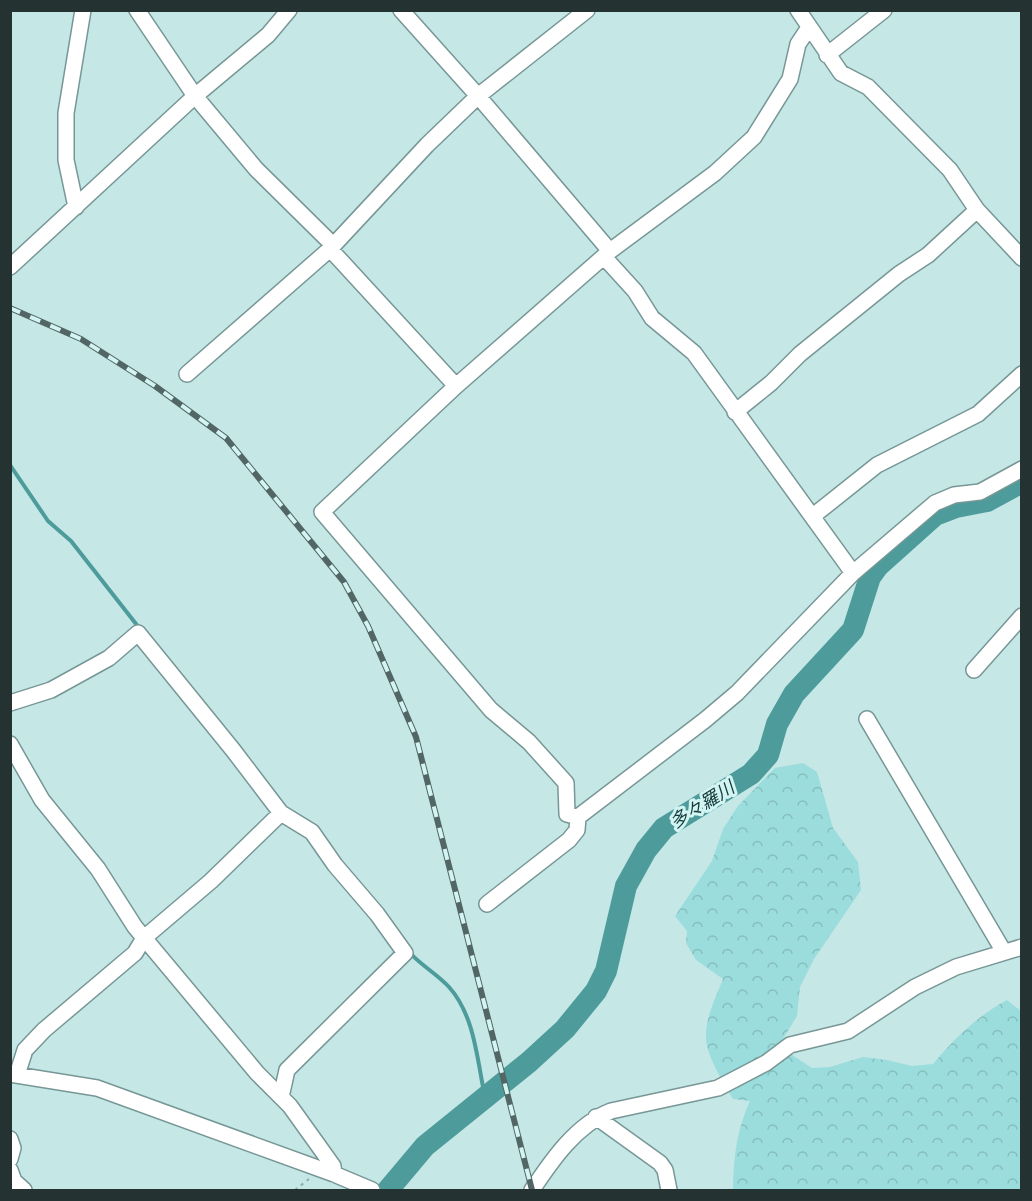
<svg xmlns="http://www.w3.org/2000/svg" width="1032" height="1201" font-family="'IBM Plex Sans','Noto Sans JP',sans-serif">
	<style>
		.forest { fill: url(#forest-crowns) }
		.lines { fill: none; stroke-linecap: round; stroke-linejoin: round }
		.stream { stroke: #4d9c9b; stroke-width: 4 }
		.river { stroke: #4d9c9b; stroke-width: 22 }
		.minor-casing { stroke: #779796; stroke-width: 18 }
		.path { stroke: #8ea9a8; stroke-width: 2; stroke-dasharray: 3 4.5; stroke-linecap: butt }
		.minor { stroke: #fff; stroke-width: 15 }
		.rail-casing { stroke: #536666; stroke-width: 6 }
		.rail { stroke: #d2f4f3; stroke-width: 4; stroke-dasharray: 11; stroke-linecap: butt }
		.labels { text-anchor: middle; stroke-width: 6; stroke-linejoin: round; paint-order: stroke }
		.water-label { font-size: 18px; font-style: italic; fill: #143a3a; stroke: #d2f4f3 }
	</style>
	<defs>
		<pattern id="forest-crowns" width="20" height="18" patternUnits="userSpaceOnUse" patternTransform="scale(1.5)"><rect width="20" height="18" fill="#9adddc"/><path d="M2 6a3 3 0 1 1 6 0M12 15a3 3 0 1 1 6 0" fill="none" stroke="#85bebd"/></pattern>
	</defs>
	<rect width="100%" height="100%" fill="#c5e7e6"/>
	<!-- forest -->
	<path class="forest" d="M 803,763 L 817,772 L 833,828 L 858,862 L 861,890 L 814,959 L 800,987 L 797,1016 L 781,1042 L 792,1055 L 812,1068 L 830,1067 L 863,1057 L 887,1060 L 912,1066 L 933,1064 C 954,1039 977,1016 1007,1000 L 1021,1011 L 1021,1190 L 733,1190 C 734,1157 736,1132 750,1101 L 733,1099 C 724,1084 706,1055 706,1038 C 705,1018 716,997 723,979 L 696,960 L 686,943 L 687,931 L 675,916 L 712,861 L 723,829 L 738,806 L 775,768 Z"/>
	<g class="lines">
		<!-- stream -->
		<path class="stream" d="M 10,465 L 48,521 L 71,541 L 140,629
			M 410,953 C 422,966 437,974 449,987 C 475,1016 477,1060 485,1097"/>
		<!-- river -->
		<path class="river" d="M 388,1190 L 425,1146 L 529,1062 L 565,1029 L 596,991 L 606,971 L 626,886 L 646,850 L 664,828 L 751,774 L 768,755 L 777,724 L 794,694 L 853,630 L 870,577 L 878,566 L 935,515 L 956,507 L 987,501 L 1022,482"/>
		<defs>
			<path id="minor" d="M 137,10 L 195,96 L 256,169 L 333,245
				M 401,10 L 478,96 L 610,251
				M 798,10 L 841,73 L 868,87 L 950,170 L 977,210 L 1022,258
				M 827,55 L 884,10
				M 76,207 L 66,160 L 66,113 L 83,10
				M 330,249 L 456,386
				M 604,257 L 635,291 L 652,318 L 694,353 L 853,573
				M 10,267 L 195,96 L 268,35 L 289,10
				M 187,374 L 330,249 L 427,145 L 478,96 L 587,10
				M 735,412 L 771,383 L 800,354 L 899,274 L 928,255 L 977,210
				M 813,516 L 877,465 L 978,414 L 1022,374
				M 974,670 L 1022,616
				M 10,703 L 51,690 L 109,658 L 138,633 L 233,750 L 281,813 L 312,832 L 335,865 L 377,914 L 405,953 L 287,1070 L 281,1097
				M 867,719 L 1004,952
				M 10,744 L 42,800 L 98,869 L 135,927 L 257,1073 L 290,1106 L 333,1166 L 334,1174
				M 578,817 L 567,814 L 566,783 L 529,742 L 491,710 L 322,512 L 456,386 L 610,251 L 715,173 L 754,137 L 790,79 L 798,44 L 808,29
				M 487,904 L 569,840 L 577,830 L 578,817 L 705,720 L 737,693 L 853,573 L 935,503 L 954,495 L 980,492 L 1022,469
				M 10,1074 L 97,1088 L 334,1174 L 372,1190
				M 17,1075 L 25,1050 L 44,1030 L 135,953 L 144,938 L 211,881 L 281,813
				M 596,1117 L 660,1163 L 665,1170 L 669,1190
				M 10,1139 L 13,1148 L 10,1159
				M 10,1170 L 14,1181 L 24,1190
				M 532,1190 C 552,1160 576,1125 611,1111 L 718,1088 L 766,1063 L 790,1045 L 848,1031 L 915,987 L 956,967 L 1022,947"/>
		</defs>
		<!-- minor casing -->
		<use href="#minor" class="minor-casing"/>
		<!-- path -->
		<path class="path" d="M 295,1190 L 309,1179"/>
		<!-- minor -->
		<use href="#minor" class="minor"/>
		<defs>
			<path id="rail" d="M 10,308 L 81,339 L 155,386 L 226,438 L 344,582 L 368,626 L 416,737 L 532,1190"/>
		</defs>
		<!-- rail casing -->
		<use href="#rail" class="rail-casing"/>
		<!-- rail -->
		<use href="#rail" class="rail"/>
	</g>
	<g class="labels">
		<!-- water labels -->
		<g class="water-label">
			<text transform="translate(702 805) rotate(-32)" y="6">多々羅川</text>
		</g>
	</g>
	<!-- border -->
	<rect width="1032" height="1201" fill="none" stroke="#253232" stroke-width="24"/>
</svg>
